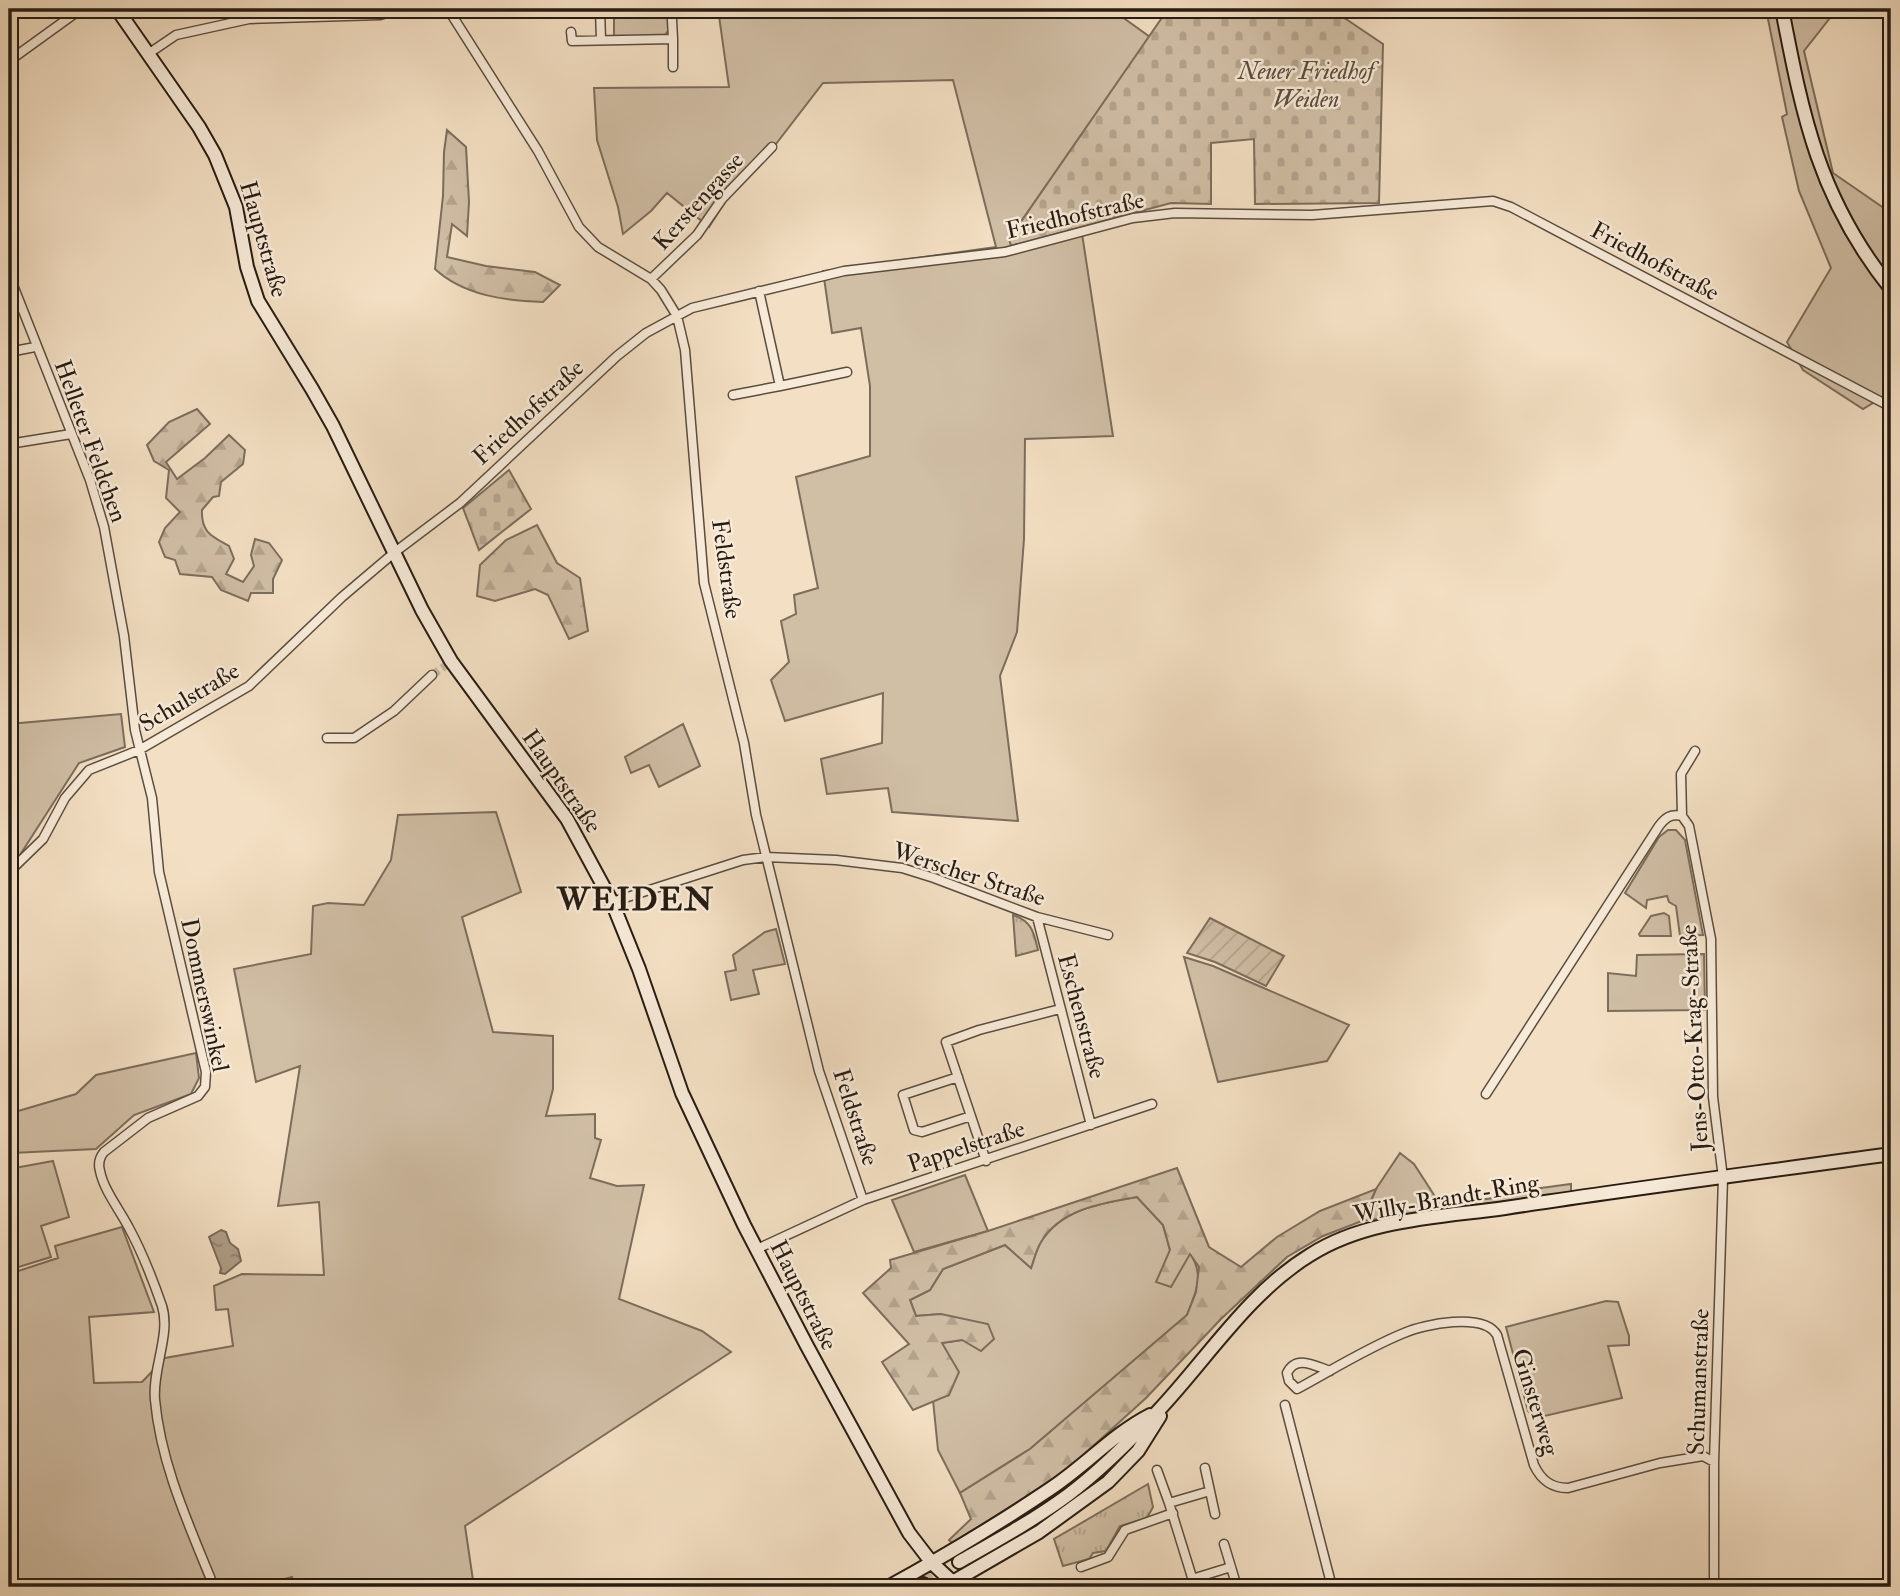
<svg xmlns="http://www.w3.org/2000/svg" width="1900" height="1596" font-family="'IM FELL Double Pica',serif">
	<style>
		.grass { fill: #d0bea5; stroke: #7c6d5c; stroke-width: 2 }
		.forest { fill: url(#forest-firs); stroke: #7c6d5c; stroke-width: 2 }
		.cemetery { fill: url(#cemetery-stones); stroke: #7c6d5c; stroke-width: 2 }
		.park { fill: url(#park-tufts); stroke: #7c6d5c; stroke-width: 2 }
		.garden { fill: url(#garden-furrows); stroke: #7c6d5c; stroke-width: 2 }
		.water { fill: url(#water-ripples); stroke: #786958; stroke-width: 2 }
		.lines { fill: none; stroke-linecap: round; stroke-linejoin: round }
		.street-tunnel { stroke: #cab8a0; stroke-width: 8; stroke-dasharray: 8 4; stroke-linecap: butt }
		.secondary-tunnel { stroke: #cab8a0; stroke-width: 12; stroke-dasharray: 12 6; stroke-linecap: butt }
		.street-casing { stroke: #5a4d3e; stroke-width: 11 }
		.secondary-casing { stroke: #271c12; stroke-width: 16 }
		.street { stroke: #f7ead8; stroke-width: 8 }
		.secondary { stroke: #f7ead8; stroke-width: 12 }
		.labels { text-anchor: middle; stroke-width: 5; stroke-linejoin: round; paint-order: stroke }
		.park-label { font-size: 24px; font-style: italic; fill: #5a4d3e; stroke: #f7ead8 }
		.street-label { font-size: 24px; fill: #271c12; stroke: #f7ead8 }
		.district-label { font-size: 32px; font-weight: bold; letter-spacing: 2px; fill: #271c12; stroke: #f7ead8 }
	</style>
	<defs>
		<pattern id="forest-firs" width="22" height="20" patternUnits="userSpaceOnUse" patternTransform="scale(1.75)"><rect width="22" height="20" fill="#d0bea5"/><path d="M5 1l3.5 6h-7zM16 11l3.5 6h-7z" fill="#b3a38d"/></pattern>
		<pattern id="cemetery-stones" width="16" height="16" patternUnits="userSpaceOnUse" patternTransform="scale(1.75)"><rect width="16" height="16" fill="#d0bea5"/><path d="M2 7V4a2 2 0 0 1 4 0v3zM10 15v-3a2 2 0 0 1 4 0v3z" fill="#b3a38d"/></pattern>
		<pattern id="park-tufts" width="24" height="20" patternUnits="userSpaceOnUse" patternTransform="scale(1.75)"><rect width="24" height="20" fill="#d0bea5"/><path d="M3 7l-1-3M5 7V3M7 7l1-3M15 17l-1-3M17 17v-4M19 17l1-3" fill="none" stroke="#b3a38d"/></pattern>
		<pattern id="garden-furrows" width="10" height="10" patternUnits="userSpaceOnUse" patternTransform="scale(1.75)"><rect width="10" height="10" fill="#d0bea5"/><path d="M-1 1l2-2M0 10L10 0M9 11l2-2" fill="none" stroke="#b3a38d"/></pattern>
		<pattern id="water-ripples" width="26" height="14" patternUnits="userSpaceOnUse" patternTransform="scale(1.75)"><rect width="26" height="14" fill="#ae9d87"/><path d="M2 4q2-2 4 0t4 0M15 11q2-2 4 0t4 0" fill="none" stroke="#8e7f6d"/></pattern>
	</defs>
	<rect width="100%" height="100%" fill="#f3dfc3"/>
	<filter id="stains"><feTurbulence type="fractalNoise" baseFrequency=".00286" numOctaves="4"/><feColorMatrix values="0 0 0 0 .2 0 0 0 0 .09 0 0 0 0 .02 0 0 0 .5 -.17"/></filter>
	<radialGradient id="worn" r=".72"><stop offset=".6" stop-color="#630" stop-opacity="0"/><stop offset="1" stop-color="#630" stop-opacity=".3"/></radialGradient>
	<!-- grass -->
	<path class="grass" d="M 718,9 L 1111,9 L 1150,37 L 1009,239 L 1012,246 L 1081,227 L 1113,436 L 1025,439 L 1024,539 L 1017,632 L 1000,676 L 1018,821 L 892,812 L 888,788 L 827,794 L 821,759 L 882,743 L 883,693 L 785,721 L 771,680 L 789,662 L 781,621 L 796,614 L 794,595 L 818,588 L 796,477 L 870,456 L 870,386 L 861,328 L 832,333 L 823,271 L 996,247 L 953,80 L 823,83 L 759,166 L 728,197 L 709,227 L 667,193 L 651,211 L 623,234 L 618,207 L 597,140 L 594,88 L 729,87 Z
		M 1766,9 L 1837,9 L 1804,51 L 1833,173 L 1891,213 L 1891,392 L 1863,409 L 1803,370 L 1787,342 L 1831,268 L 1799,191 L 1782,117 L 1787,114 Z
		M 614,17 L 668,17 L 668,31 L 664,36 L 614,37 Z
		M 121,714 L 125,747 L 79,763 L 18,858 L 9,823 L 9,724 Z
		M 683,724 L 700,766 L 659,787 L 649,765 L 631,773 L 625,757 Z
		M 496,812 L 521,892 L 462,917 L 493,1032 L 553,1036 L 553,1089 L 546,1116 L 595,1114 L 595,1138 L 601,1140 L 590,1178 L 617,1186 L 644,1185 L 619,1299 L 702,1331 L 731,1352 L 465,1526 L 474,1587 L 294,1587 L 292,1577 L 255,1587 L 9,1587 L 9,1274 L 58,1258 L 55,1246 L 122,1227 L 154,1312 L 89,1317 L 94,1383 L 142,1382 L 165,1358 L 233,1346 L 228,1309 L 216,1310 L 214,1286 L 242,1274 L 324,1275 L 319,1202 L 278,1206 L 300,1066 L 256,1082 L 234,969 L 311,954 L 313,906 L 328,903 L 364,905 L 391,860 L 398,815 Z
		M 1668,830 L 1676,830 L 1685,840 L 1703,935 L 1680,936 L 1676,906 L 1669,902 L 1667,896 L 1647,900 L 1646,908 L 1625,893 L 1659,837 Z
		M 1664,913 L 1669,916 L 1671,936 L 1640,936 L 1639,934 L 1651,916 Z
		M 776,929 L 785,964 L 753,970 L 759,994 L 731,1000 L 725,972 L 736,970 L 733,955 L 765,932 Z
		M 1704,954 L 1705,1010 L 1608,1011 L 1608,973 L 1636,976 L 1637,955 Z
		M 1184,957 L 1213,966 L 1349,1025 L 1327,1061 L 1218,1082 Z
		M 196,1053 L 199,1078 L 191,1094 L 134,1115 L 96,1149 L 12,1153 L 18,1111 L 76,1094 L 96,1075 Z
		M 1400,1153 L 1414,1164 L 1436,1198 C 1460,1205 1489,1198 1514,1195 L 1518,1191 L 1571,1184 L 1571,1192 L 1362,1221 L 1376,1189 Z
		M 53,1161 L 69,1217 L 41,1226 L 51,1257 L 9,1270 L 9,1169 Z
		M 965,1175 L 988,1231 L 914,1252 L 892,1200 Z
		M 1137,1197 L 1163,1225 L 1170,1250 L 1190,1253 C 1205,1277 1196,1291 1187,1315 L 1030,1449 L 960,1493 L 938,1450 L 933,1400 L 949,1395 L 941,1343 L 962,1340 L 941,1314 L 916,1316 L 910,1300 L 930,1290 L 943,1269 L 1005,1245 L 1031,1268 C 1034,1260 1036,1250 1041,1242 C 1061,1209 1102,1203 1137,1197 Z
		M 1606,1301 L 1618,1302 L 1629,1336 L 1629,1345 L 1608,1346 L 1622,1398 L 1536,1418 L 1528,1411 L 1506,1327 Z"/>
	<!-- forest -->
	<path class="forest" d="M 447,130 L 466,147 L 469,202 L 467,236 L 452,224 L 447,257 L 486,266 L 535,272 L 560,285 L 543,302 C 505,301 463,295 435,269 L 443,196 L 444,152 Z
		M 197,409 L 210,424 L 166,462 L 177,479 L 205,458 L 229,435 L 245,450 L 243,464 L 221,482 L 219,496 L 213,497 L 202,510 C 201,532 211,536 229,546 L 234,559 L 226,574 L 243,582 L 254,566 L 251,555 L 255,539 L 269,543 L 282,560 L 273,579 L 273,593 L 251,593 L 248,601 L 221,590 L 212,577 L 180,574 L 175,560 L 165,557 L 159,542 L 165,528 L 180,512 L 166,498 L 169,470 L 154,461 L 147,445 L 169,422 Z
		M 537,525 L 557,563 L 580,578 L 588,631 L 569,639 L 548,595 L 535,589 L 495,601 L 477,596 L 480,565 L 506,540 Z
		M 1177,1168 L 1209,1247 L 1241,1267 L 1277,1237 L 1320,1211 L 1376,1189 L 1362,1221 L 1323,1236 L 1287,1257 L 1221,1319 L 1146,1398 L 1059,1477 L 952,1543 L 949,1540 L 971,1519 L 960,1493 L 1030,1449 L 1187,1315 L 1196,1292 L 1199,1267 L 1190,1254 L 1171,1287 L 1156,1282 L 1170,1250 L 1163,1225 L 1137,1197 C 1102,1203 1060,1209 1041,1242 C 1036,1250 1034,1260 1031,1268 L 1005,1245 L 943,1269 L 930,1290 L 910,1300 L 916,1316 L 941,1314 L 988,1324 L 994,1339 L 981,1351 L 962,1340 L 942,1343 L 959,1372 L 949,1395 L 913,1410 L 882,1362 L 909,1344 L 863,1293 L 891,1268 L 890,1260 L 988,1231 Z"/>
	<!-- cemetery -->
	<path class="cemetery" d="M 1168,9 L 1331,9 L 1383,44 L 1379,203 L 1255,204 L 1254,139 L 1211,143 L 1211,204 L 1171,203 L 1011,246 L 1009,239 Z
		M 509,470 L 531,509 L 479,550 L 463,508 Z"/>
	<!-- park -->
	<path class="park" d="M 1013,915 C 1032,921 1034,933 1038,950 L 1016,956 Z
		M 1148,1484 L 1153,1507 L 1147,1518 L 1120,1526 L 1106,1551 L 1093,1553 L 1089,1559 L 1063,1566 L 1054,1539 Z"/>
	<!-- garden -->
	<path class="garden" d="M 1210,918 L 1284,956 L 1266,986 L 1215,962 L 1187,953 Z"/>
	<!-- water -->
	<path class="water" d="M 221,1230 L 226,1232 L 230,1243 L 238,1249 L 241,1261 L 225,1274 L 220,1273 L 221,1268 L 209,1237 Z"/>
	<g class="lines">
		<!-- street-tunnel -->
		<path class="street-tunnel" d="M 432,675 L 445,666"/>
		<!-- secondary-tunnel -->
		<path class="secondary-tunnel" d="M 923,1584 L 959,1562"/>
		<defs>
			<path id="street" d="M 448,9 L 538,151 L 579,227 L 598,247 L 651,279 L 661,290 L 677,316 L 685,350 L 704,583 L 744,743 L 756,815 L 819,1071 L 863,1200
				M 600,9 L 601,40
				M 672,20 L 673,39
				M 571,32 L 572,41 L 673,39 L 673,67
				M 148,54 L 176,35 L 249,19 L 380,15 L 398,9
				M 9,61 L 81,9
				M 9,275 L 90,480 L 104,527 L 124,636 L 135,730 L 152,798 L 159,872 L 206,1072 L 205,1087 L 198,1096 L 148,1118 L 104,1152 C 99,1158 98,1164 100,1171 C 104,1191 120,1210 129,1228 C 142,1252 153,1280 162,1306 C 171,1334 152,1369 155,1400 C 161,1466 190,1527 214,1587
				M 651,279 L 697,235 L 722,199 L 772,147
				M 9,352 L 35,347
				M 780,386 L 847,372
				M 733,395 L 780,386 L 759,291
				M 9,444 L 71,434
				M 327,738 L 354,738 L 394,711 L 432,675
				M 1682,816 L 1689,826 L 1711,939 L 1713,1097 L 1723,1178 L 1714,1462 L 1714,1587
				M 9,872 L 43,839 L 65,798 L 89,770 L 139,750 L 249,686 L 342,597 L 395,552 L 460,503 L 617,356 L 646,333 L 692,308 L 844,271 L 1005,252 L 1133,218 L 1175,213 L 1312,215 L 1493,201 L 1511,207 L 1891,407
				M 612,902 L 743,860 L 766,857 L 836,860 L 902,868 L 934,878 L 1037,917 L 1108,935
				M 1037,917 L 1091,1125
				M 958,1077 L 903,1095 L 914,1130 L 922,1132 L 971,1116
				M 1486,1094 L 1659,826 C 1665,818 1671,813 1682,816 L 1681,774 L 1695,751
				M 986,1161 L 946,1042 L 979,1030 L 1060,1009
				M 757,1249 L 863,1200 L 1152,1104
				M 1330,1371 C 1315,1366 1296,1354 1287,1373 L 1289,1381 L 1297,1389 C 1332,1370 1367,1348 1404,1333 C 1424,1324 1484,1312 1497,1335 L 1534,1465 C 1541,1480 1551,1488 1568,1488 L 1660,1463 L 1703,1456 L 1714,1462
				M 1285,1405 L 1332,1587
				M 1205,1468 L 1215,1514
				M 1157,1470 L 1169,1503 L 1195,1587
				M 1169,1503 L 1210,1491
				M 1224,1544 L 1237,1587
				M 1081,1567 L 1108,1557 L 1125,1530 L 1173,1513
				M 1192,1579 L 1231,1567"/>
			<path id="secondary" d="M 117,9 L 199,127 L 215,155 L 236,207 L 247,267 L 258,301 L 312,389 L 333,426 L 422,610 L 451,661 L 567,819 L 612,902 L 639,969 L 682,1093 L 744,1225 L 807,1346 L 909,1533 L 932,1563 L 958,1587
				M 1782,9 C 1803,118 1819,199 1891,289
				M 959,1562 C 996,1541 1034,1520 1068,1495 C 1101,1470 1130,1441 1158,1411 C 1207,1359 1248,1293 1310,1255 C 1366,1219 1441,1217 1505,1208 C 1634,1188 1763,1172 1891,1154
				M 888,1587 C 943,1557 998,1524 1050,1489 C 1085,1466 1113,1434 1150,1415
				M 918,1587 L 923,1584
				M 944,1587 L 1039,1532 L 1108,1482 L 1138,1451 L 1160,1416"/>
		</defs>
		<!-- street casing -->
		<use href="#street" class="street-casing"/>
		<!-- secondary casing -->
		<use href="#secondary" class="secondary-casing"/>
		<!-- street -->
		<use href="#street" class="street"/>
		<!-- secondary -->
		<use href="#secondary" class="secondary"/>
	</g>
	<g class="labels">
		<!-- park labels -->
		<g class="park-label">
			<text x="1306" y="79">Neuer Friedhof<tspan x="1306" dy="28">Weiden</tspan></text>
		</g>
		<!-- street labels -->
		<g class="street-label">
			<text transform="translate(698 201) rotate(-48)" y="8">Kerstengasse</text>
			<text transform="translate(1075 215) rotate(-13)" y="8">Friedhofstraße</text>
			<text transform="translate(264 239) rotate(74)" y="8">Hauptstraße</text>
			<text transform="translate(1655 261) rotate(28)" y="8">Friedhofstraße</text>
			<text transform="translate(528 412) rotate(-43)" y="8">Friedhofstraße</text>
			<text transform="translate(91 441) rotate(70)" y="8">Helleter Feldchen</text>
			<text transform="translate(727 569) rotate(82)" y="8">Feldstraße</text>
			<text transform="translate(189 697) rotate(-31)" y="8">Schulstraße</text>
			<text transform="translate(562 781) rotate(55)" y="8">Hauptstraße</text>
			<text transform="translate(969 874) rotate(18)" y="8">Werscher Straße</text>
			<text transform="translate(205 995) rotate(78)" y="8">Dommerswinkel</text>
			<text transform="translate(1082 1016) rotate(75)" y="8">Eschenstraße</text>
			<text transform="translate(1694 1038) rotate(-93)" y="8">Jens-Otto-Krag-Straße</text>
			<text transform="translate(856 1117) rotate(72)" y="8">Feldstraße</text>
			<text transform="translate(966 1146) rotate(-18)" y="8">Pappelstraße</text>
			<text transform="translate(1446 1198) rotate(-10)" y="8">Willy-Brandt-Ring</text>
			<text transform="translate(804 1295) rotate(63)" y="8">Hauptstraße</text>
			<text transform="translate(1698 1382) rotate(-88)" y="8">Schumanstraße</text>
			<text transform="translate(1536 1402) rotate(73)" y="8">Ginsterweg</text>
		</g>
		<!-- district labels -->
		<g class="district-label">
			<text x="636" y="910">WEIDEN</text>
		</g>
	</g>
	<!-- margin -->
	<rect width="1900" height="1596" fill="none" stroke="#f3dfc3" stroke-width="35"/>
	<rect x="10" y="10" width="1879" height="1575" fill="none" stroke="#271c12" stroke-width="3.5"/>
	<rect x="18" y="18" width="1865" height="1561" fill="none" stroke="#271c12" stroke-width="2"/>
	<rect width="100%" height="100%" filter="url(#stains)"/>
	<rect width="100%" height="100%" fill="url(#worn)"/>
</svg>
